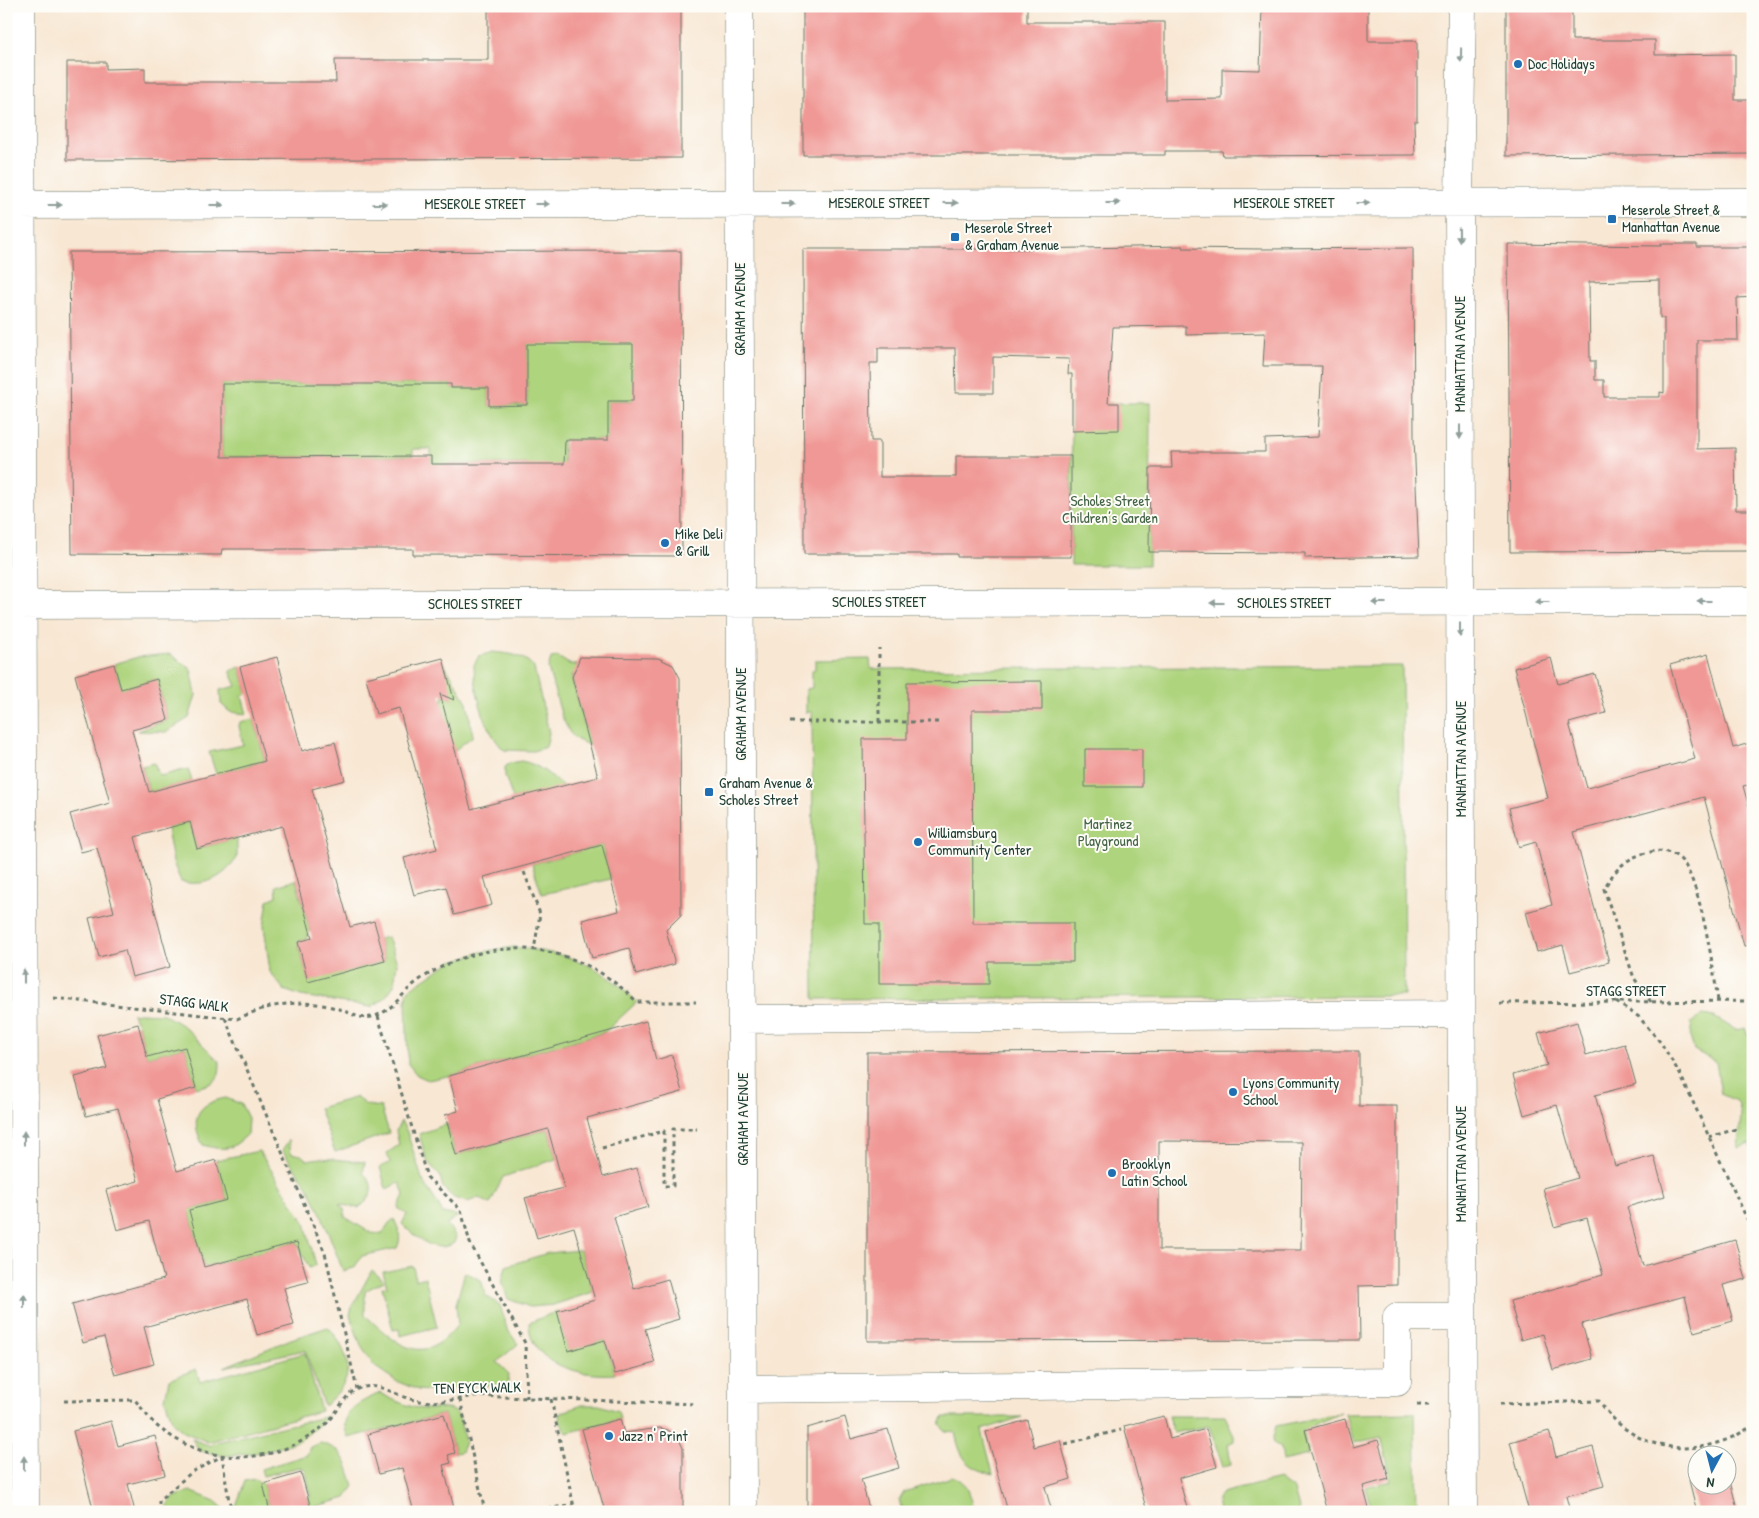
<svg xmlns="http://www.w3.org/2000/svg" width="1759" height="1518" font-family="'Patrick Hand',sans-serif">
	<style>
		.green { fill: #aed47e; stroke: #668859 }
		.building { fill: #f09895; fill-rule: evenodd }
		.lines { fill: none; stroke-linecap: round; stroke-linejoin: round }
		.minor-casing { stroke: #6b786c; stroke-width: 29 }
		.path { stroke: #6b786c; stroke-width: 3; stroke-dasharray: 4 4; stroke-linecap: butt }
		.minor { stroke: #fff; stroke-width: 28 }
		.oneway { fill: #8f9e9a }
		.poi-dot { fill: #1f6fb2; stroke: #fdfcf7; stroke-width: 2 }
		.labels { text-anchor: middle; stroke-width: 4; stroke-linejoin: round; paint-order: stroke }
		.poi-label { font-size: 15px; fill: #1f3d34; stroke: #fdfcf7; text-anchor: start }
		.street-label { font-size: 15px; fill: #1f3d34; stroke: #fdfcf7 }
		.park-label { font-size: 15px; fill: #436346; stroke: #fdfcf7 }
	</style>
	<rect width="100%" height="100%" fill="#fdfcf7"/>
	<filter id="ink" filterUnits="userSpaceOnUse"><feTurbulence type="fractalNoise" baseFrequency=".02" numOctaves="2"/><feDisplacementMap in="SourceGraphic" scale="10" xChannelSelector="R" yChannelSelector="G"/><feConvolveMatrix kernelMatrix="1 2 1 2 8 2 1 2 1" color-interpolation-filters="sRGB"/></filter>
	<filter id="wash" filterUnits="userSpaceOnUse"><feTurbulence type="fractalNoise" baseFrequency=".0096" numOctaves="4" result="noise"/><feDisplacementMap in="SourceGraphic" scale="20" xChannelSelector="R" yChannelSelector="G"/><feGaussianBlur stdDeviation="1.12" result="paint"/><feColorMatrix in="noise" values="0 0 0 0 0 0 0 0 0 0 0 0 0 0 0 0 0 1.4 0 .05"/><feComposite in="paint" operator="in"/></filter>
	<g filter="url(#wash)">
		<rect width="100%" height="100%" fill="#f8e7d3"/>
		<!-- green -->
		<path class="green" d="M 527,309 L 643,325 L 633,367 L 633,382 L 643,400 L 608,401 L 608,440 L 563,440 L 564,486 L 529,464 L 452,464 L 431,470 L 431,449 L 413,449 L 413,456 L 222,457 L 222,384 L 451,384 L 451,388 L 489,388 L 489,406 L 527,405 Z
			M 1072,403 L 1150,403 L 1149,565 L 1071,565 Z
			M 493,652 C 508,654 525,654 534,668 L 549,733 L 546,747 L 533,751 L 504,750 C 484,730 475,693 474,665 L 479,656 Z
			M 170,654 L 191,669 L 196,695 L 189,718 L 166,732 L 138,731 L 168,720 L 157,679 L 121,689 L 114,664 L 138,657 Z
			M 558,657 L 569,664 L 577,665 L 578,673 L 571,675 L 590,746 L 576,739 L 570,733 L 562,717 L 548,668 L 551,658 Z
			M 870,659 L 871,669 L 1402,666 L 1404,996 L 814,999 L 812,712 L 806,712 L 806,689 L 812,688 L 812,670 L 815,669 L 815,660 Z
			M 444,663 L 467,702 L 473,736 L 451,753 L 439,709 L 444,696 L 452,699 Z
			M 240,667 L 247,693 L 242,696 L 247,714 L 230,712 L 221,704 L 220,690 L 237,686 L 230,671 Z
			M 254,719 L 265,761 L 216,774 L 209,752 L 243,745 L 239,726 L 240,722 Z
			M 521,761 C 539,764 551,776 564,787 L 513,799 L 505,776 L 505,767 L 510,763 Z
			M 154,763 L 160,776 L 188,769 L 192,781 L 149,792 L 142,766 Z
			M 190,822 L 197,849 L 237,838 L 237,858 C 223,878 206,887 181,882 L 173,862 L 167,828 Z
			M 602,845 L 611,879 L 542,894 L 532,864 Z
			M 296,880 L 310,930 L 306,939 L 298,942 L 308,981 L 385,961 L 379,939 L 388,937 L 397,963 L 394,985 L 384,999 L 371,1007 L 301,996 L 284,990 L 270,972 L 264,926 L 268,900 L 277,896 L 276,886 Z
			M 514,947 C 569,954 598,962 637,1002 L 605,1032 L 453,1075 L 428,1080 L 417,1075 L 408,1064 L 406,1002 L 408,990 L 450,962 L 481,952 Z
			M 139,1013 L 163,1014 L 185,1027 L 220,1062 C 220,1082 214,1083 196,1088 L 185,1047 L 147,1057 L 138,1024 L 132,1014 Z
			M 1703,1015 L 1714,1017 L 1736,1030 L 1745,1028 L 1748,1036 L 1753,1035 L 1753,1156 L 1750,1144 L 1738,1148 L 1741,1115 L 1738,1102 L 1721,1094 L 1716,1062 L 1694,1050 L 1690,1037 L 1692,1022 Z
			M 357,1097 L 366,1105 L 381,1107 L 389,1133 L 335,1152 L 319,1108 Z
			M 226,1098 L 241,1104 L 248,1118 L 247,1135 C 231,1150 225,1151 203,1145 C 189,1119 197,1103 226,1098 Z
			M 401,1121 L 407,1132 L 422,1179 L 443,1213 L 458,1216 L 447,1224 L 456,1237 L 454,1243 C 436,1255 415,1237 402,1224 L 407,1214 L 398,1208 L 404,1195 L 400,1183 L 386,1189 L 380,1167 L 390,1163 L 387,1153 L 399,1145 L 396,1131 Z
			M 447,1124 L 456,1155 L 548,1129 L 556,1159 L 503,1177 L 490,1204 L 479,1198 L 467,1202 L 454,1198 L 443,1188 L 440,1176 L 427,1161 L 419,1134 Z
			M 289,1140 L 291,1153 L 301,1155 L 307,1160 L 320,1158 L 365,1162 L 363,1173 C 377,1184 372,1200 358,1208 L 339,1204 L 344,1209 L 345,1217 L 371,1233 L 382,1234 L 389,1223 L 394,1219 C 399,1229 402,1238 397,1248 L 362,1256 L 354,1268 L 343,1271 L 322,1216 L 308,1187 L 282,1150 Z
			M 259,1151 L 305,1223 L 316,1265 L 309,1268 L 297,1242 L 204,1267 L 189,1210 L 227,1200 L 216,1160 Z
			M 580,1250 L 593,1292 L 553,1305 L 530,1307 L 508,1299 L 502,1282 L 506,1266 L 548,1253 Z
			M 413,1266 L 416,1280 L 425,1277 L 437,1327 L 400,1336 L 399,1329 L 393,1330 L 382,1287 L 387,1287 L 383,1272 Z
			M 372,1270 L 384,1281 L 365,1291 L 365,1315 C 397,1345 424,1370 458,1324 L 456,1304 L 465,1272 L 481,1280 L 486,1296 L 500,1305 L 507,1329 L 518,1344 L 497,1362 L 509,1374 L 507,1388 L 481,1384 L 459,1385 L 441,1392 L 418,1390 L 396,1381 L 374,1366 L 361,1346 L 350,1315 L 352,1307 Z
			M 557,1311 L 568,1350 L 605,1340 L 615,1374 C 582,1377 529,1365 529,1323 Z
			M 328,1327 C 341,1341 355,1366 343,1385 C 339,1393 330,1400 324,1406 L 305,1350 L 224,1367 L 291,1339 Z
			M 305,1353 L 321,1411 L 208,1442 L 184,1432 L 173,1423 L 165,1399 L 169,1380 L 196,1369 L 200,1382 Z
			M 380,1393 C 393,1400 410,1408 425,1409 C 442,1410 444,1404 459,1415 L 465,1442 L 461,1452 L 455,1453 L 444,1414 L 348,1438 C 347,1434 344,1427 345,1423 C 347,1406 368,1399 380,1393 Z
			M 582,1405 L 599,1405 L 618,1411 L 620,1419 L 567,1433 L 559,1420 L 560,1413 Z
			M 1340,1413 L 1303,1430 L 1308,1455 L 1283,1461 L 1281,1448 L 1272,1442 L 1276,1426 Z
			M 1415,1413 L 1417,1512 L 1373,1512 L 1365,1487 L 1392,1481 L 1381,1437 L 1354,1443 L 1345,1414 Z
			M 329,1416 L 301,1440 L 264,1452 L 225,1456 L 200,1451 L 192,1439 L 211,1446 L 213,1443 Z
			M 1168,1416 L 1225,1416 L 1234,1435 L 1234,1441 L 1228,1444 L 1231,1465 L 1223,1467 L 1209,1426 L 1173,1433 Z
			M 943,1417 L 1022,1417 L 982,1430 L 993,1474 C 967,1468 960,1458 955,1432 L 945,1431 L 940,1425 Z
			M 321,1443 C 345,1450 347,1464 354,1486 L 346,1498 L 311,1508 L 308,1498 L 311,1495 L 305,1469 L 300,1467 L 263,1476 L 261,1469 L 307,1455 L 310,1447 Z
			M 952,1477 C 969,1480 970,1497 975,1512 L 903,1512 L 900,1499 L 904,1492 Z
			M 255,1479 L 263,1484 L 270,1512 L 236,1512 L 235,1509 L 245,1481 Z
			M 1279,1479 L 1294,1490 L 1300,1512 L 1219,1512 L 1217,1500 L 1222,1493 Z
			M 190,1491 L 215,1501 L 228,1512 L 165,1512 L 172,1498 Z"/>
		<g id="blocks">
			<!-- building -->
			<path class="building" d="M 488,6 L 681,6 L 681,158 L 67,160 L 67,62 L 106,62 L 106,69 L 145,68 L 145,82 L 336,82 L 335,60 L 488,60 Z
				M 803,6 L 1027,6 L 1027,22 L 1165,22 L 1165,100 L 1222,99 L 1222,69 L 1260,70 L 1262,6 L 1368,6 L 1368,41 L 1417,41 L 1417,121 L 1414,121 L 1415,155 L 1223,156 L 1222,151 L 1165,151 L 1165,155 L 803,155 Z
				M 1506,6 L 1572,6 L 1572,40 L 1655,40 L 1655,55 L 1735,54 L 1735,100 L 1753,100 L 1753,154 L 1506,156 Z
				M 1508,244 L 1661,246 L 1661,244 L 1697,244 L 1697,247 L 1753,247 L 1753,297 L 1737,298 L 1738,340 L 1697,340 L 1697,449 L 1735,448 L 1736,510 L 1753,510 L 1753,551 L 1510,552 ZM 1660,280 L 1660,318 L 1664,318 L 1664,393 L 1660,392 L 1660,397 L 1604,397 L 1604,380 L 1595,380 L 1595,361 L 1590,361 L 1589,282 Z
				M 1183,246 L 1183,248 L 1261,249 L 1413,248 L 1414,438 L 1419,556 L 1305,558 L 1305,553 L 1149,552 L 1150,468 L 1172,468 L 1171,452 L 1265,452 L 1265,439 L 1318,437 L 1322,366 L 1263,366 L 1265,333 L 1186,335 L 1186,326 L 1113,327 L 1108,403 L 1119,403 L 1119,430 L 1072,431 L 1072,374 L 1068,374 L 1069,359 L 993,357 L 993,393 L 956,393 L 955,348 L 878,348 L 878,363 L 870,363 L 871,441 L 880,441 L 880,477 L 956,477 L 956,456 L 1071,456 L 1071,557 L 957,557 L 957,554 L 804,554 L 803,249 L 1032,249 Z
				M 681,251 L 682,556 L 413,555 L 413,549 L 222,549 L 221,555 L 72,554 L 69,252 ZM 527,344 L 633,344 L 633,401 L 608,401 L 608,440 L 565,440 L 564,464 L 431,464 L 431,456 L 222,457 L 222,384 L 451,384 L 451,388 L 489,388 L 489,406 L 527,405 Z
				M 1708,654 L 1733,748 L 1753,742 L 1753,784 L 1743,786 L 1753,821 L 1753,945 L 1744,946 L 1704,797 L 1574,832 L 1609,962 L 1570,972 L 1563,945 L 1537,952 L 1526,912 L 1552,905 L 1536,842 L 1519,847 L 1509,808 L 1548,798 L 1514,668 L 1551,658 L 1558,684 L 1595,674 L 1606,713 L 1569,723 L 1587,788 L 1695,759 L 1670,665 Z
				M 277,657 L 302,751 L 335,742 L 345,780 L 312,789 L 350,927 L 374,921 L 385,961 L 308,982 L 298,942 L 312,938 L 282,826 L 197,849 L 190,822 L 135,837 L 170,967 L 132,977 L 125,950 L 99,957 L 89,918 L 114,912 L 97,848 L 81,852 L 70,814 L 110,803 L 75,675 L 114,664 L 121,689 L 157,679 L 168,720 L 132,730 L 149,792 L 265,761 L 240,667 Z
				M 580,657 L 658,658 L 673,665 L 680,678 L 681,915 L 666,930 L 675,964 L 636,975 L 629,948 L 592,958 L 586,937 L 582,920 L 619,911 L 602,845 L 484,877 L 492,905 L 454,915 L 446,887 L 414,895 L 404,858 L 437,849 L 399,708 L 376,714 L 366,678 L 443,658 L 454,700 L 440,694 L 471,809 L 598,777 L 572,677 Z
				M 1042,681 L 1042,710 L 972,710 L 973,923 L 1073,923 L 1073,962 L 989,962 L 989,984 L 879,984 L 879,924 L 865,924 L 863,739 L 907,739 L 907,682 Z
				M 1085,749 L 1142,749 L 1142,787 L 1085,787 Z
				M 646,1021 L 656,1060 L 672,1055 L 682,1092 L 587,1118 L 603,1177 L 637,1168 L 648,1207 L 614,1217 L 634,1289 L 668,1279 L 679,1319 L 645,1329 L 655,1363 L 615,1374 L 605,1340 L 568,1351 L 557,1311 L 595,1300 L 574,1227 L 537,1238 L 525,1198 L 564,1188 L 548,1129 L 456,1155 L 445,1115 L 458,1111 L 449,1076 Z
				M 1577,1022 L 1586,1055 L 1625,1044 L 1636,1084 L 1595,1095 L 1615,1166 L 1654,1156 L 1665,1196 L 1627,1207 L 1643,1266 L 1735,1240 L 1746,1279 L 1723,1285 L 1733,1321 L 1694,1332 L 1685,1296 L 1582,1324 L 1592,1359 L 1553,1370 L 1543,1334 L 1521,1340 L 1510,1301 L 1603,1275 L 1587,1218 L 1554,1227 L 1543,1188 L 1578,1178 L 1557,1105 L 1524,1115 L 1513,1075 L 1547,1065 L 1538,1033 Z
				M 138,1024 L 147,1057 L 185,1047 L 196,1088 L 157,1099 L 177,1171 L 216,1160 L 227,1200 L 189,1210 L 204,1267 L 297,1242 L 308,1282 L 284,1288 L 294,1325 L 257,1335 L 247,1299 L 144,1327 L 154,1364 L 115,1375 L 104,1337 L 83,1343 L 72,1304 L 164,1279 L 149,1221 L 117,1230 L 106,1190 L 138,1181 L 118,1108 L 86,1116 L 75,1077 L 107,1068 L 97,1035 Z
				M 1359,1051 L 1359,1106 L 1397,1106 L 1397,1285 L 1359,1286 L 1360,1340 L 867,1341 L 867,1052 ZM 1159,1141 L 1302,1142 L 1301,1250 L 1159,1250 Z
				M 444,1414 L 455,1453 L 448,1455 L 451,1463 L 443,1465 L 455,1512 L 414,1512 L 402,1468 L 379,1474 L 368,1434 Z
				M 1164,1416 L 1170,1439 L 1206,1429 L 1217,1467 L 1179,1478 L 1188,1512 L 1147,1512 L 1124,1426 Z
				M 845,1417 L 851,1439 L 888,1429 L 899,1468 L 861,1479 L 870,1512 L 807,1512 L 807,1428 Z
				M 620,1419 L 624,1433 L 660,1428 L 668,1430 L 678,1437 L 683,1448 L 683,1512 L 605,1512 L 582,1429 Z
				M 1345,1419 L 1353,1447 L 1378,1440 L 1389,1479 L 1363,1486 L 1370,1512 L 1327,1512 L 1305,1430 Z
				M 1027,1420 L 1034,1447 L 1060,1440 L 1071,1479 L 1045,1487 L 1052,1512 L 1008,1512 L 986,1432 Z
				M 111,1421 L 118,1446 L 155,1436 L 165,1475 L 128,1484 L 135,1512 L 94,1512 L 73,1431 Z
				M 1549,1431 L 1556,1457 L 1593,1447 L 1604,1486 L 1566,1496 L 1570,1512 L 1529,1512 L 1510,1442 Z
				M 1727,1470 L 1738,1512 L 1697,1512 L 1689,1480 L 1696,1478 L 1696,1486 L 1726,1486 Z
				M 301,1473 L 312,1512 L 270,1512 L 263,1484 Z"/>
		</g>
	</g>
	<g filter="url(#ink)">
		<use href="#blocks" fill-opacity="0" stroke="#6b786c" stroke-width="1"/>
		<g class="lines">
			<defs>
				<path id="minor" d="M 21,6 L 25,1512
					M 739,6 L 743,1512
					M 1462,6 L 1459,202 L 1463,1512
					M 6,205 L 1753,202
					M 6,605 L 1753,601
					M 743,1019 L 1461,1014
					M 743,1389 L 1397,1382 L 1397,1317 L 1462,1317"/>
			</defs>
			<!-- minor casing -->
			<use href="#minor" class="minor-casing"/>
			<!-- path -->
			<path class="path" d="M 790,722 L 941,722
				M 879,722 L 879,648
				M 524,872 L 540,914 L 534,950
				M 54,998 L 237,1019 C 271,1003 303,998 339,1009 C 350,1012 358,1020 371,1017 C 392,1013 401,993 418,981 C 490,931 576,940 637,1002 L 696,1002
				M 1616,1002 L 1639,1017 L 1661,1043 L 1680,1074 L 1753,1232
				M 1651,1002 L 1634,978 L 1604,889 C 1614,870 1626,858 1646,853 C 1658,850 1669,850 1679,858 C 1700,875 1714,973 1718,1001
				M 1500,1003 L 1753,1001
				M 378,1016 L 427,1177 L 461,1210 L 470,1243 L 525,1343 L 527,1398
				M 225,1018 L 325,1253 L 357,1389
				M 1709,1137 L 1740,1128
				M 602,1148 L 664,1131 L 664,1186 L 673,1186 L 673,1129 L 697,1129
				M 460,1399 L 485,1512
				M 551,1399 L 575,1512
				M 64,1401 L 135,1400 C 142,1408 149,1419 157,1426 C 208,1468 278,1467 327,1423 C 338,1413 345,1392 360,1388 C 382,1382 393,1395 414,1400 C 434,1404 454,1400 474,1396 L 697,1404
				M 1500,1404 L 1599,1401 C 1605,1408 1610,1416 1617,1422 C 1655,1457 1712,1455 1753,1425
				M 1417,1405 L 1429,1405
				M 1065,1444 L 1121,1430
				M 159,1512 L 159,1500 L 192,1472 L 222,1456 L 229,1501 L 233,1512
				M 532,1512 L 573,1504"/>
			<!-- minor -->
			<use href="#minor" class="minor"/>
		</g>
		<!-- one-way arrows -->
		<defs><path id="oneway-solid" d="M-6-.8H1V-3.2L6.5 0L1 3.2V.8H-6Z" transform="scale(1.25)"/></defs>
		<g class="oneway">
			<use href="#oneway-solid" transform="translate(1461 55) rotate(91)"/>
			<use href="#oneway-solid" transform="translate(951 203)"/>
			<use href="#oneway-solid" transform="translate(1113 203)"/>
			<use href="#oneway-solid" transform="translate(1363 203)"/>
			<use href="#oneway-solid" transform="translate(380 204)"/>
			<use href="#oneway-solid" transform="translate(542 204)"/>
			<use href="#oneway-solid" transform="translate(788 204)"/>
			<use href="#oneway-solid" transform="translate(55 205)"/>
			<use href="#oneway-solid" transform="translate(217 205)"/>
			<use href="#oneway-solid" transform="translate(1459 235) rotate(89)"/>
			<use href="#oneway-solid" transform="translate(1460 432) rotate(90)"/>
			<use href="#oneway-solid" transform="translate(1704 601) rotate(180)"/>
			<use href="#oneway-solid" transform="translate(1542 602) rotate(180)"/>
			<use href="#oneway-solid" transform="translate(1217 603) rotate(-180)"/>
			<use href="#oneway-solid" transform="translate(1379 603) rotate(-180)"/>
			<use href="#oneway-solid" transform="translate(1460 630) rotate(90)"/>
			<use href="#oneway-solid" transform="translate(24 976) rotate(-90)"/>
			<use href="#oneway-solid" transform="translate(24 1138) rotate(-90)"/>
			<use href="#oneway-solid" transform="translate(24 1301) rotate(-90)"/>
			<use href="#oneway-solid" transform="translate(24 1463) rotate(-90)"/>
		</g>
	</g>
	<!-- markers -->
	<g class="poi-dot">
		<circle cx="1518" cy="64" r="5"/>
		<rect x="1607" y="214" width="10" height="10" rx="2.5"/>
		<rect x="950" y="232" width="10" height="10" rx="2.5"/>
		<circle cx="665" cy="543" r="5"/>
		<rect x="704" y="787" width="10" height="10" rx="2.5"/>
		<circle cx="918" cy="842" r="5"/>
		<circle cx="1233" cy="1092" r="5"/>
		<circle cx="1112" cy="1173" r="5"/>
		<circle cx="609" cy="1436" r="5"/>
	</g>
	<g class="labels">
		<!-- poi labels -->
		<g class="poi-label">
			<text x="1528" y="69">Doc Holidays</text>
			<text x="1622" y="215">Meserole Street &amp;<tspan x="1622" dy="17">Manhattan Avenue</tspan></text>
			<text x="965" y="233">Meserole Street<tspan x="965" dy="17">&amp; Graham Avenue</tspan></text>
			<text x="675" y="539">Mike Deli<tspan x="675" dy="17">&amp; Grill</tspan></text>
			<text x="719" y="788">Graham Avenue &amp;<tspan x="719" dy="17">Scholes Street</tspan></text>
			<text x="928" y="838">Williamsburg<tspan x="928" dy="17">Community Center</tspan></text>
			<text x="1243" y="1088">Lyons Community<tspan x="1243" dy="17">School</tspan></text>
			<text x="1122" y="1169">Brooklyn<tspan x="1122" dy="17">Latin School</tspan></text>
			<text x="619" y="1441">Jazz n' Print</text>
		</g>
		<!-- street labels -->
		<g class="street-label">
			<text x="879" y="208">MESEROLE STREET</text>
			<text x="1284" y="208">MESEROLE STREET</text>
			<text x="475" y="209">MESEROLE STREET</text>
			<text transform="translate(740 309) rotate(-90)" y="5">GRAHAM AVENUE</text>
			<text transform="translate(1460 354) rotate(-90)" y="5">MANHATTAN AVENUE</text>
			<text x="879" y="607">SCHOLES STREET</text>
			<text x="1284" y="608">SCHOLES STREET</text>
			<text x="475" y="609">SCHOLES STREET</text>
			<text transform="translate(741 714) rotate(-90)" y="5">GRAHAM AVENUE</text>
			<text transform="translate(1461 759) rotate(-90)" y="5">MANHATTAN AVENUE</text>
			<text x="1626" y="996">STAGG STREET</text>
			<text transform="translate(194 1003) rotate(7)" y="5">STAGG WALK</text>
			<text transform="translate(743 1119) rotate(-90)" y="5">GRAHAM AVENUE</text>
			<text transform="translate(1461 1164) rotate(-90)" y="5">MANHATTAN AVENUE</text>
			<text transform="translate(477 1388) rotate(-1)" y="5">TEN EYCK WALK</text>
		</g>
		<!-- park labels -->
		<g class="park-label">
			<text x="1110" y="506">Scholes Street<tspan x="1110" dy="17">Children’s Garden</tspan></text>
			<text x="1108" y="829">Martinez<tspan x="1108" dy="17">Playground</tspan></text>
		</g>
	</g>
	<!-- margin -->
	<rect width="1759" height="1518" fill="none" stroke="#fdfcf7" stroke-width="25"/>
	<!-- north arrow -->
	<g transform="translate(1712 1470) rotate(187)"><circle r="24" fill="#fdfcf7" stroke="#a4b0a9"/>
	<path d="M0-4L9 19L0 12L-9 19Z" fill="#1f6fb2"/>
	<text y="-8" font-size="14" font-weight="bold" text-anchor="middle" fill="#1f3d34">N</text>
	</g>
</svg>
